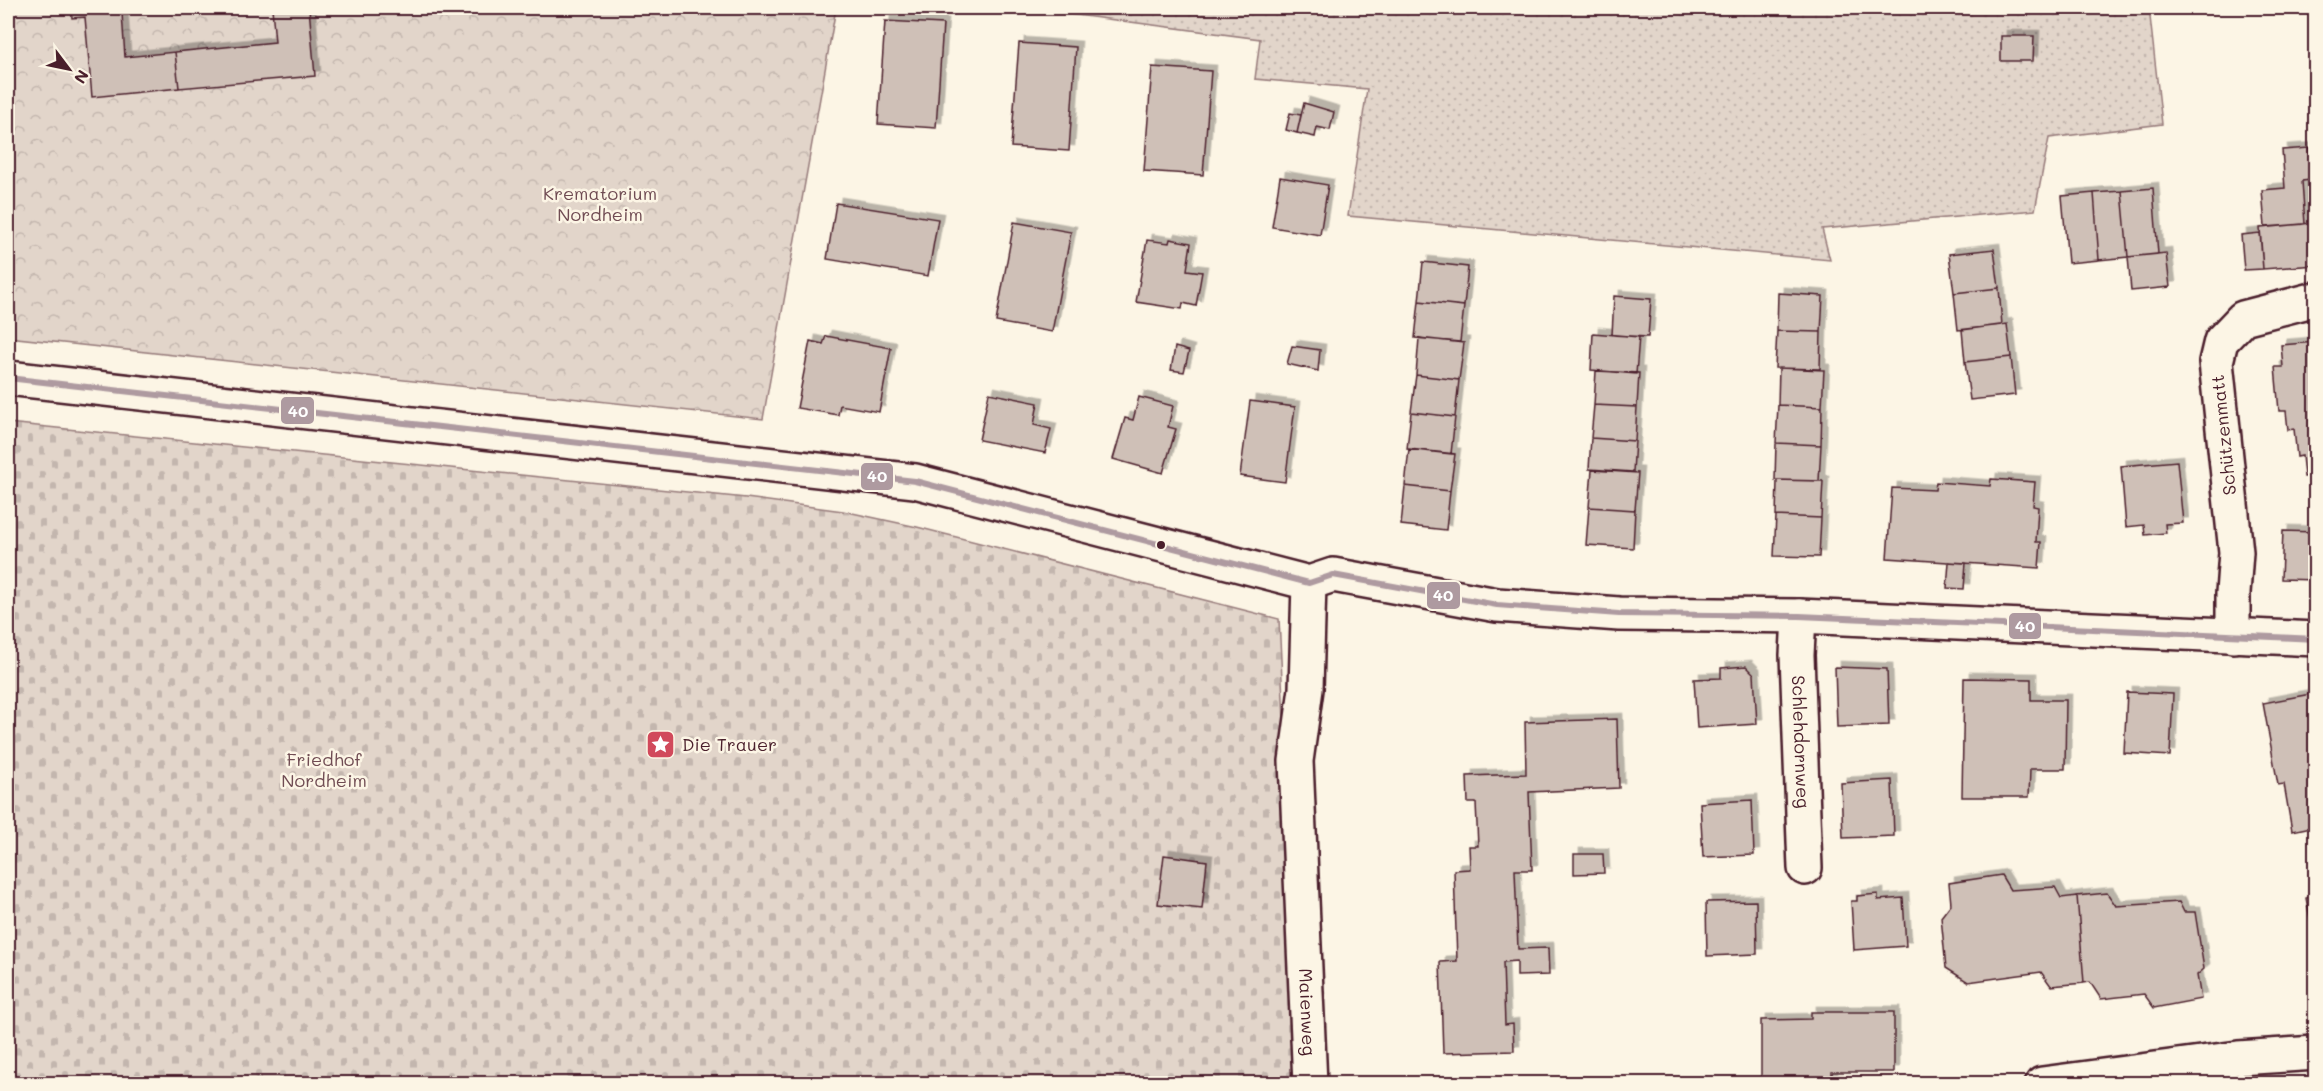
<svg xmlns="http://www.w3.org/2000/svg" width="2323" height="1091" font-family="Mali,sans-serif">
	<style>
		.grass { fill: url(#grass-dots); stroke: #967a7a; stroke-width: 1.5 }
		.forest { fill: url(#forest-crowns); stroke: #967a7a; stroke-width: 1.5 }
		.cemetery { fill: url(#cemetery-stones); stroke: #967a7a; stroke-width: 1.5 }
		.building { fill: #cfc0b7; stroke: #4a1f2b; stroke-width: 1.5; filter: url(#shadow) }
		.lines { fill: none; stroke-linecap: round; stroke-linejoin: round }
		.minor-casing { stroke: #4a1f2b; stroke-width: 38 }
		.minor { stroke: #fcf5e5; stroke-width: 33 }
		.bus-1-casing { stroke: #fcf5e5; stroke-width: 10 }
		.bus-1 { stroke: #ae9aa0; stroke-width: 6 }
		.bus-dot { fill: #4a1f2b; stroke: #fcf5e5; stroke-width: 2 }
		.labels { text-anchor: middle; stroke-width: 5; stroke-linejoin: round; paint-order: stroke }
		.park-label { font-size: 18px; fill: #704c53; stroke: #fcf5e5 }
		.street-label { font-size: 18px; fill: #4a1f2b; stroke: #fcf5e5 }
		.poi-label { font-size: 18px; fill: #4a1f2b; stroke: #fcf5e5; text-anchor: start }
		.line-badge { stroke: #fcf5e5; stroke-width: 2 }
		.badge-label { font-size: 16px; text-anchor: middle; font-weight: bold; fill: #fff }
	</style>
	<defs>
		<pattern id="grass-dots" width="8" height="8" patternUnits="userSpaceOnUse" patternTransform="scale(1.5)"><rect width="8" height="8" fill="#e2d5ca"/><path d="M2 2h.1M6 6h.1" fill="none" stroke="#c3b6ae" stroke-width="1.8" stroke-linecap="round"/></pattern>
		<pattern id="forest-crowns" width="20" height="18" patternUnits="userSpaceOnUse" patternTransform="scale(1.5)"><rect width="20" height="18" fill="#e2d5ca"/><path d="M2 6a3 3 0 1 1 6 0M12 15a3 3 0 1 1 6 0" fill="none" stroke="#c3b6ae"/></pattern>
		<pattern id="cemetery-stones" width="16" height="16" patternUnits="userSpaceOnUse" patternTransform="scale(1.5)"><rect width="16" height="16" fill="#e2d5ca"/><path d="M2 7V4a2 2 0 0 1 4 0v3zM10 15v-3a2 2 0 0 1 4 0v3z" fill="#c3b6ae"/></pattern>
		<filter id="shadow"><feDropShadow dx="5.5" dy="-5.5" stdDeviation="0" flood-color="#0004"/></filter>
	</defs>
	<rect width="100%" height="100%" fill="#fcf5e5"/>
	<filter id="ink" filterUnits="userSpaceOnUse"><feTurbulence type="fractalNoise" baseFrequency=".0167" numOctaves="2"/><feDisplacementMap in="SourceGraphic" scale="12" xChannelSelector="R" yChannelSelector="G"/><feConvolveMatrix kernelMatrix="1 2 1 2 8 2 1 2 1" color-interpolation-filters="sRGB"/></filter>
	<g filter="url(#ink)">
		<!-- grass -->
		<path class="grass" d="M 1023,8 L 2149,8 L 2162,124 L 2049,138 L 2035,210 L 1822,229 L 1830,260 L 1348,216 L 1367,89 L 1255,79 L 1260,39 Z"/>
		<!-- forest -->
		<path class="forest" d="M 8,8 L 836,8 L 763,419 L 8,337 Z"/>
		<!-- cemetery -->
		<path class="cemetery" d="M 8,423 L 746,498 L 843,511 L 917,527 L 1279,619 L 1302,1083 L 8,1083 Z"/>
		<!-- building -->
		<path class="building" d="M 71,8 L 134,8 L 134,12 L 122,13 L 125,57 L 175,52 L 179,88 L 92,97 L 85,17 L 72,18 Z
			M 272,8 L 309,8 L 315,76 L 179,88 L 175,52 L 275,42 Z
			M 885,21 L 943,24 L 936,128 L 878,124 Z
			M 2001,36 L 2034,36 L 2033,61 L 2001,61 Z
			M 1019,43 L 1076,47 L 1069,151 L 1011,147 Z
			M 1152,67 L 1211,71 L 1203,175 L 1144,171 Z
			M 1304,103 L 1334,112 L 1330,130 L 1317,127 L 1315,137 L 1297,133 Z
			M 1290,113 L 1301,115 L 1297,133 L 1286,130 Z
			M 2309,148 L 2311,180 L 2302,181 L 2305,224 L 2265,227 L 2262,190 L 2285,188 L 2282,150 Z
			M 1280,177 L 1328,185 L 1320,235 L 1272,227 Z
			M 2153,188 L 2158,254 L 2128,257 L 2122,191 Z
			M 2122,191 L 2128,257 L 2099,260 L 2094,193 Z
			M 2094,193 L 2099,260 L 2068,263 L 2062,196 Z
			M 836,203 L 938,219 L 928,276 L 827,259 Z
			M 1014,222 L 1071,232 L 1052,332 L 996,322 Z
			M 2312,223 L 2316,265 L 2263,269 L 2260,228 Z
			M 2260,233 L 2263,269 L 2244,270 L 2241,235 Z
			M 1170,239 L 1191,243 L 1187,270 L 1202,272 L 1196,306 L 1183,303 L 1182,309 L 1136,302 L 1147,240 L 1169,243 Z
			M 1994,249 L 1999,288 L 1954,293 L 1949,254 Z
			M 2166,253 L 2170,287 L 2131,291 L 2128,257 Z
			M 1423,262 L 1468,267 L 1464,306 L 1419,301 Z
			M 1999,288 L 2002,325 L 1958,330 L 1954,293 Z
			M 1778,293 L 1823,296 L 1821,332 L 1777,331 Z
			M 1614,296 L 1651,299 L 1648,337 L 1612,335 Z
			M 1419,301 L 1464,306 L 1460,342 L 1415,338 Z
			M 2007,324 L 2011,357 L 1965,362 L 1962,330 Z
			M 1777,331 L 1821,332 L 1820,369 L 1775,368 Z
			M 1593,333 L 1639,337 L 1636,374 L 1591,370 Z
			M 826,336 L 891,348 L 879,412 L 840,405 L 838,415 L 797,408 L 810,341 L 823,344 Z
			M 1419,338 L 1464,343 L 1459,380 L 1416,375 Z
			M 2316,342 L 2316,476 L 2304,477 L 2302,456 L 2297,457 L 2294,429 L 2288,430 L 2286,411 L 2279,411 L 2275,367 L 2283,367 L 2281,345 Z
			M 1292,346 L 1320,350 L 1318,371 L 1287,364 Z
			M 1175,347 L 1189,351 L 1184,372 L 1171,370 Z
			M 2011,357 L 2015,395 L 1970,400 L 1965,362 Z
			M 1779,368 L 1824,370 L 1822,407 L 1778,405 Z
			M 1596,371 L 1639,373 L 1637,407 L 1594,405 Z
			M 1416,375 L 1459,380 L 1455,417 L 1411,412 Z
			M 989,393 L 1038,403 L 1034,425 L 1051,429 L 1045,453 L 979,440 Z
			M 1139,397 L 1173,406 L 1168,427 L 1176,429 L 1163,473 L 1113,459 L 1125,418 L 1133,420 Z
			M 1250,401 L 1295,407 L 1285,482 L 1240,476 Z
			M 1594,405 L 1637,407 L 1635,441 L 1591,438 Z
			M 1778,405 L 1822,407 L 1821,445 L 1776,443 Z
			M 1411,412 L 1455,417 L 1451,454 L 1407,449 Z
			M 1591,438 L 1635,441 L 1633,472 L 1589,469 Z
			M 1776,443 L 1821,445 L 1819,481 L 1775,480 Z
			M 1409,449 L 1455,454 L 1450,491 L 1405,486 Z
			M 2177,461 L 2183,523 L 2165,524 L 2166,533 L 2145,535 L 2144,525 L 2126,527 L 2121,466 Z
			M 1592,470 L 1638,473 L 1635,510 L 1589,507 Z
			M 1991,479 L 2035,482 L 2033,506 L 2038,507 L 2036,542 L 2041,542 L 2039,568 L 1887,558 L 1892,488 L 1935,490 L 1936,482 L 1990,486 Z
			M 1777,480 L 1823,481 L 1821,518 L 1776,516 Z
			M 1405,486 L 1450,491 L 1446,530 L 1401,525 Z
			M 1589,507 L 1635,510 L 1633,548 L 1586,545 Z
			M 1776,516 L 1821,518 L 1819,557 L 1774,556 Z
			M 2283,531 L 2316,532 L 2316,580 L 2281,579 Z
			M 1949,562 L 1966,563 L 1964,589 L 1947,588 Z
			M 1746,666 L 1754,674 L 1757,724 L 1697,728 L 1694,679 L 1721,678 L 1721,668 Z
			M 1835,667 L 1887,669 L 1889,725 L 1837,727 Z
			M 1964,678 L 2031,679 L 2031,700 L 2066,700 L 2065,769 L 2030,769 L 2029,797 L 1962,797 Z
			M 2127,692 L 2173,694 L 2170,756 L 2124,753 Z
			M 2316,693 L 2316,826 L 2292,831 L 2284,784 L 2278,785 L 2263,703 Z
			M 1617,719 L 1619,788 L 1529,792 L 1532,870 L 1515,870 L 1518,949 L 1548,948 L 1549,975 L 1517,976 L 1517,961 L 1503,962 L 1505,1025 L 1513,1024 L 1514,1051 L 1443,1053 L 1440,962 L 1457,961 L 1454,870 L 1470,869 L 1469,846 L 1478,846 L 1476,803 L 1468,803 L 1467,776 L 1526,774 L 1525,722 Z
			M 1892,780 L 1894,836 L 1843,838 L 1841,783 Z
			M 1752,800 L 1754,855 L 1703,857 L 1700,803 Z
			M 1574,854 L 1603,854 L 1604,873 L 1574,874 Z
			M 1164,855 L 1207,861 L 1202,909 L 1158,904 Z
			M 2001,875 L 2010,890 L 2055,887 L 2061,898 L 2077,896 L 2084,983 L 2051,986 L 2041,972 L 1968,982 L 1946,968 L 1941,917 L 1951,904 L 1949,883 Z
			M 2107,893 L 2116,906 L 2179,902 L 2184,912 L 2195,912 L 2204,969 L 2197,975 L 2201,999 L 2154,1008 L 2144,994 L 2101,999 L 2090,982 L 2084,983 L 2077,896 Z
			M 1878,894 L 1878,900 L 1903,898 L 1906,946 L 1854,950 L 1851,901 L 1857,901 L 1857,896 Z
			M 2316,896 L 2316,949 L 2306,898 Z
			M 1756,901 L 1757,954 L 1707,956 L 1706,902 Z
			M 1811,1012 L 1894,1012 L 1894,1072 L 1832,1072 L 1832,1079 L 1761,1080 L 1761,1020 L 1811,1019 Z"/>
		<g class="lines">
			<defs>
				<g id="minor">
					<path d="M 8,378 L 915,481 L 1309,583 L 1333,575 L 1497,605 L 1619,614 L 1799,616 L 2316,639"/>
					<path id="s1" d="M 1309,583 L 1306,689 L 1296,761 L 1310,1084"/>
					<path id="s2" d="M 1799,616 L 1797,655 L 1805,868"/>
					<path d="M 2233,636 L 2233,593 L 2236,552 L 2216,362 L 2221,341 L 2243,318 L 2316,299"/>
					<path d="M 2042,1084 L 2238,1058 L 2316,1053"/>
				</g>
			</defs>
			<!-- minor casing -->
			<use href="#minor" class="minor-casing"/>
			<!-- minor -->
			<use href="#minor" class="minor"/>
			<defs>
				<path id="bus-1" d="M 8,378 L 915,481 L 1309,583 L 1333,575 L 1497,605 L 1619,614 L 1799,616 L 2316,639"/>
			</defs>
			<!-- bus-1 casing -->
			<use href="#bus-1" class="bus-1-casing"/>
			<!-- bus-1 -->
			<use href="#bus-1" class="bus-1"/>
		</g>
	</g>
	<!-- icons -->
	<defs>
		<symbol id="sight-square" viewBox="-11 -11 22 22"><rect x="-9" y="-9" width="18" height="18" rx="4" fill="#d1495b" stroke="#fcf5e5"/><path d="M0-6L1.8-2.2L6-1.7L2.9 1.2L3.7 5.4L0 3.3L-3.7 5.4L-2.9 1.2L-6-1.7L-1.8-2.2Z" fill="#fff"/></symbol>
	</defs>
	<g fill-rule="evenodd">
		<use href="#sight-square" x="644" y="728" width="33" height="33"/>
	</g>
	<!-- markers -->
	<circle class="bus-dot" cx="1161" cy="545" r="5"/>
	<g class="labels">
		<!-- park labels -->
		<g class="park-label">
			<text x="600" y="200">Krematorium<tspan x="600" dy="21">Nordheim</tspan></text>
			<text x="324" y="766">Friedhof<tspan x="324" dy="21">Nordheim</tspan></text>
		</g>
		<!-- street labels -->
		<g class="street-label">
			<text transform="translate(2224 435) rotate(-96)" y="6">Schützenmatt</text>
			<text dy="6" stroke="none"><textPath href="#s2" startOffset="126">Schlehdornweg</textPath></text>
			<text dy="6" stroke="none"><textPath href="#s1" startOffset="430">Maienweg</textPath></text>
		</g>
		<!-- poi labels -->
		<g class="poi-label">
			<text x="682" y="751">Die Trauer</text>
		</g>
	</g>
	<g class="line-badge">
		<rect x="280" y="396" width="35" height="29" rx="6" fill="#ae9aa0"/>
		<rect x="860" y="462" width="34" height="29" rx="6" fill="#ae9aa0"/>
		<rect x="1426" y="581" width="35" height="29" rx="6" fill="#ae9aa0"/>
		<rect x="2008" y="612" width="34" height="28" rx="6" fill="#ae9aa0"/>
	</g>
	<g class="badge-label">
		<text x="298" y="417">40</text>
		<text x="877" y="482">40</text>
		<text x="1443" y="601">40</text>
		<text x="2025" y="632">40</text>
	</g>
	<!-- margin -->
	<rect width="2323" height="1091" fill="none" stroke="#fcf5e5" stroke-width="30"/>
	<rect x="15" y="15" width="2293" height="1061" fill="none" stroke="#4a1f2b" stroke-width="2" filter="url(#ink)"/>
	<!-- north arrow -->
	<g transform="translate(69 69) rotate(122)" stroke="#fcf5e5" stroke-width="4.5" paint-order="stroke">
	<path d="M0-4.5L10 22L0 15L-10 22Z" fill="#4a1f2b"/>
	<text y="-9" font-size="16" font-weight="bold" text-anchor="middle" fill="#4a1f2b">N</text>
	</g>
</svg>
